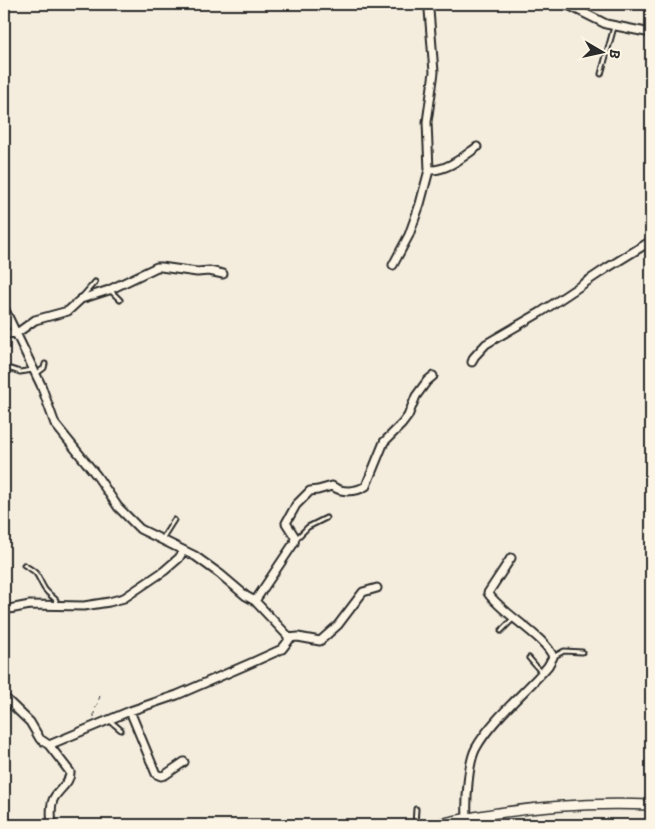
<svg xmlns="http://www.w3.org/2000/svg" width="655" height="829" font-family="Mali,sans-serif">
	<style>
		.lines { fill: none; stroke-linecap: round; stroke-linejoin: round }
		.service-casing { stroke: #2b2b2b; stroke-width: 7 }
		.minor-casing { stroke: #2b2b2b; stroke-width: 11 }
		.tertiary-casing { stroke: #2b2b2b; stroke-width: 12 }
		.path { stroke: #2b2b2b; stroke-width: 1; stroke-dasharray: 5 4; stroke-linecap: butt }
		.service { stroke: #fcf5e5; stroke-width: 3 }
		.minor { stroke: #fcf5e5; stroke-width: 7 }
		.tertiary { stroke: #fcf5e5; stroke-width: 9 }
	</style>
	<rect width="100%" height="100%" fill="#f4edde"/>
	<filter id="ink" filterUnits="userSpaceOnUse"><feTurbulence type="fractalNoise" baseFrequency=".02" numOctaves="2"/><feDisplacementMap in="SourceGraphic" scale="10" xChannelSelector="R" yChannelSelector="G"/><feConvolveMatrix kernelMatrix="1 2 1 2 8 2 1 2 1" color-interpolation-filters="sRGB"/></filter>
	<g filter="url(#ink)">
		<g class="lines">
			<defs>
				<path id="service" d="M 601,74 L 614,27
					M 110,290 L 120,300
					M 81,298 L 95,282
					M 11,369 L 20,372 L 33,370
					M 36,374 L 44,368 L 45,364
					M 162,539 L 174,520
					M 295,540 L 308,527 L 326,518
					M 24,565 C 40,574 36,574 44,588 C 47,593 52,596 56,600 L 55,604
					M 501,631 L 513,619
					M 553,657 L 564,651 L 582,652
					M 529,658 L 542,673
					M 109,720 L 121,730
					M 415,825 L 416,809"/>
				<path id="minor" d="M 566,4 L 606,24 L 651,33
					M 429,170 C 447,171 463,157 477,147
					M 393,265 L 409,235 L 420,204 L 429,170 L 427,122 L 434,72 L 429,10 L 427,4
					M 4,308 L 41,385 L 55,424 L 97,476 L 118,507 L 140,529 L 195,556 L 220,574 L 246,596 L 255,601 L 287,635 L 289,640 L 282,649 L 251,663 L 177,695 L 130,711 L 49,745
					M 4,334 L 17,333 L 35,320 L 68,311 L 81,299 L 109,290 L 157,267 L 161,267 L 197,272 L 209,271 L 223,274
					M 472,362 L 474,357 L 486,344 L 541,312 L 607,268 L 651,241
					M 255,601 L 294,543 L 295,537 L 286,523 L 296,505 L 310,491 L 318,490 L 332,486 C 342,493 356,492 366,486 L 384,442 L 402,424 L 408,416 L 416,396 L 427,381 L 433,376
					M 4,610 L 30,605 L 84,606 L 109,602 L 124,598 L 164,571 L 179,558 L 183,551
					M 288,638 L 298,637 L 320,641 L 338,625 L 363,592 L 377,588
					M 4,697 L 30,722 L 40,739 L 49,745 L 70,772 C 71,783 57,790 53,800 C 50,808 51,817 52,825
					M 130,711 L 156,774 L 161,776 L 165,775 L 184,762
					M 467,818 C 466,801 468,762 476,748 C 492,719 526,692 548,666 L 553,657 C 546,637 502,614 488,593 L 511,558"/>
				<path id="tertiary" d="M 435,825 C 504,809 580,802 651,805"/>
			</defs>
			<!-- service casing -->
			<use href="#service" class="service-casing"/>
			<!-- minor casing -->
			<use href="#minor" class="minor-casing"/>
			<!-- tertiary casing -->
			<use href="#tertiary" class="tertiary-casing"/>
			<!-- path -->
			<path class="path" d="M 94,717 L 94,713 L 100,696"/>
			<!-- service -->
			<use href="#service" class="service"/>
			<!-- minor -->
			<use href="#minor" class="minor"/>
			<!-- tertiary -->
			<use href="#tertiary" class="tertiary"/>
		</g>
	</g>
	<!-- margin -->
	<rect width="655" height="829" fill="none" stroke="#fcf5e5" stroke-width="20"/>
	<rect x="10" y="10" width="635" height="809" fill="none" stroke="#2b2b2b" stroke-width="2" filter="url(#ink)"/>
	<!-- north arrow -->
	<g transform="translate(602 52) rotate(99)" stroke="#fcf5e5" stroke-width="4" paint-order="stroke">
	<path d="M0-4L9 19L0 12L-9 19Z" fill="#2b2b2b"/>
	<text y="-8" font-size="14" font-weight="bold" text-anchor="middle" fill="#2b2b2b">B</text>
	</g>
</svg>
